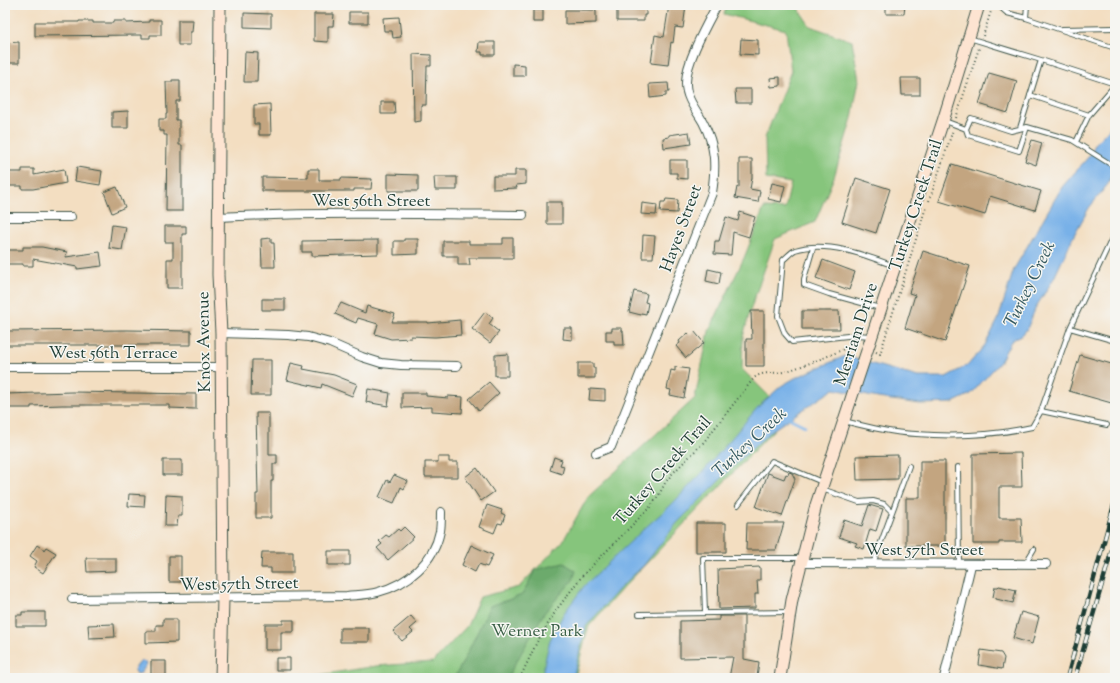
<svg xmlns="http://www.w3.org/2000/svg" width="1120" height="683" font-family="'Sorts Mill Goudy',serif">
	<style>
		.green { fill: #86c57c; stroke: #528158 }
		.forest { fill: #6caa6c; stroke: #467450 }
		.water { fill: #78b1e8; stroke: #4c778e }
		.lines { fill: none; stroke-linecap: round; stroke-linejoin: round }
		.stream { stroke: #78b1e8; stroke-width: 3 }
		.building { fill: #c3a580 }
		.lane-casing { stroke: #3f5549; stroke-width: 6 }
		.street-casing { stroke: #3f5549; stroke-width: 10 }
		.secondary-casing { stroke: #3f5549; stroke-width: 13 }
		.path { stroke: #3f5549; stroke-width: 2; stroke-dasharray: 1 3; stroke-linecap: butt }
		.lane { stroke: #fff; stroke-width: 4 }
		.street { stroke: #fff; stroke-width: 8 }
		.secondary { stroke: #fde4d1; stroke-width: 11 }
		.rail-casing { stroke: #1f3d34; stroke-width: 4.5 }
		.rail { stroke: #f6f6f2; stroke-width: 3; stroke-dasharray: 9; stroke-linecap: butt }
		.labels { text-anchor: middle; stroke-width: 3; stroke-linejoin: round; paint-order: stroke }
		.street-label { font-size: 17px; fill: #1f3d34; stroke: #f6f6f2 }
		.park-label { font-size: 17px; fill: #395f46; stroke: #f6f6f2 }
		.water-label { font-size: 18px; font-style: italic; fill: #355a61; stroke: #f6f6f2 }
	</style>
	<rect width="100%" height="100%" fill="#f6f6f2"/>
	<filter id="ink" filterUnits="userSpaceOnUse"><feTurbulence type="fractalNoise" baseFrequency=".025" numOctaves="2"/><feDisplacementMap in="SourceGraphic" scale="8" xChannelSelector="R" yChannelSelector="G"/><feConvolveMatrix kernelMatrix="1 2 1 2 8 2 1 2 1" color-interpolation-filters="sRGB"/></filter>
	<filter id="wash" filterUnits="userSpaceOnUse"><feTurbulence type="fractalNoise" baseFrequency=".012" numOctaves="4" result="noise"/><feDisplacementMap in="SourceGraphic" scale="16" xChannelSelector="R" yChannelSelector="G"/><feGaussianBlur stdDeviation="0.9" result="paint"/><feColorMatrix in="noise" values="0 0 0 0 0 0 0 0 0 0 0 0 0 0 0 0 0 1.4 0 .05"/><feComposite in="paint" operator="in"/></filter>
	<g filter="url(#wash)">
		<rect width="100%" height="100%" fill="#f3dec1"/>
		<!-- green -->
		<path class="green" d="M 727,5 L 799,5 L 798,8 L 810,26 L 852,41 L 859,80 L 852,118 L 834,177 L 815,222 L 775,239 L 750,311 L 743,337 L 742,369 L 788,415 L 622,589 L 589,626 L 586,635 L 575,678 L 301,678 L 376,666 L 433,662 L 467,626 L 480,597 L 519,587 L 563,541 L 588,497 L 695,398 L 709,331 L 744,258 L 764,208 L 785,209 L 791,183 L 766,179 L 765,138 L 791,71 L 786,30 L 724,14 Z"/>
		<!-- forest -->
		<path class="forest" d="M 564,563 L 576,571 L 573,580 L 544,613 L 507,678 L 454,678 L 463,662 L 490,606 L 522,595 L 535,570 Z"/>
		<!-- water -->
		<path class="water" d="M 1115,122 L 1115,165 L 1108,184 L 1089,208 L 1074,235 L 1054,278 L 1036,307 L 1027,329 L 1023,334 L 1011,341 L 1000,362 L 971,394 L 952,403 L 920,404 L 878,398 L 834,389 L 771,431 L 741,459 L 677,523 L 644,565 L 621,587 L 586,626 L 573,678 L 544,678 L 543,669 L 550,640 L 564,613 L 585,585 L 646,527 L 670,506 L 701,474 L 758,407 L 781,386 L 795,378 L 845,356 L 918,377 L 946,377 L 968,365 L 985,345 L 998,320 L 1014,269 L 1062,187 L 1091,154 L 1095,144 Z
			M 141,661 L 146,662 L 147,664 L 141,673 L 137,674 L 134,669 Z"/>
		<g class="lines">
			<!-- stream -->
			<path class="stream" d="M 788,415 L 791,419 L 805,426"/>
		</g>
		<g id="blocks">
			<!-- building -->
			<path class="building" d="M 617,5 L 646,5 L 646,15 L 644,15 L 644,21 L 617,21 Z
				M 669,5 L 686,5 L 683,28 L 675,27 L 673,43 L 671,42 L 668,65 L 651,63 L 655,35 L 664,37 Z
				M 886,5 L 905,5 L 904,14 L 886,14 Z
				M 533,10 L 543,10 L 543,22 L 533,22 Z
				M 565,10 L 596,10 L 596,23 L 565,24 Z
				M 349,12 L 368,12 L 368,23 L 349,23 Z
				M 244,13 L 271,14 L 271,28 L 244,27 Z
				M 314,14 L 334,14 L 333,26 L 328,26 L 328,42 L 314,41 Z
				M 399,17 L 401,37 L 393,38 L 392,31 L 384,31 L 383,18 Z
				M 149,20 L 161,20 L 161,35 L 150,35 L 150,38 L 142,38 L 142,35 L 138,35 L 35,36 L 35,22 L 79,22 L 79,21 L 93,21 L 93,23 L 113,23 L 113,21 L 126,21 L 126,23 L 149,22 Z
				M 178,20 L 193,20 L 192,32 L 190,32 L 190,45 L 178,45 Z
				M 741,39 L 758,40 L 758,55 L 740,54 Z
				M 19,42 L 19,63 L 5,63 L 5,46 L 6,46 L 6,43 Z
				M 479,42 L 495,42 L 495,55 L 482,55 L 482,52 L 478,52 Z
				M 245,52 L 258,53 L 257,82 L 244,82 Z
				M 413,54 L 431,55 L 431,66 L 427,66 L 426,105 L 421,105 L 421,121 L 414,122 Z
				M 513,64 L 525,65 L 525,76 L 513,76 Z
				M 989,73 L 1017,81 L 1008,113 L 979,104 Z
				M 780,77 L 780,86 L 771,87 L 770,78 Z
				M 901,78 L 920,78 L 920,95 L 902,95 Z
				M 172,80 L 180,80 L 180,101 L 176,101 L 176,120 L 179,120 L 179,145 L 182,145 L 182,211 L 166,211 L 167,135 L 164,135 L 164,131 L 159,131 L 159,119 L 166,119 L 166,114 L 167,114 L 166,82 L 172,82 Z
				M 668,83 L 669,92 L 666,92 L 666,96 L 650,98 L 649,84 Z
				M 735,89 L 751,89 L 751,103 L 736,103 Z
				M 381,102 L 394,102 L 395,114 L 381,114 Z
				M 270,104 L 271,135 L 259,135 L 259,124 L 254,124 L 254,105 Z
				M 128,111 L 128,128 L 112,128 L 112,112 Z
				M 689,132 L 691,144 L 664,148 L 663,138 L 669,137 L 669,135 Z
				M 1032,140 L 1042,143 L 1036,165 L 1025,161 Z
				M 739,159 L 752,159 L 752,178 L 750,189 L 760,191 L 758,202 L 735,198 L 737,187 L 739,188 Z
				M 670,160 L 687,160 L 687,179 L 677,178 L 677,173 L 670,173 Z
				M 952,164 L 1041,191 L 1035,210 L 990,196 L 985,215 L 939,201 Z
				M 77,167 L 102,171 L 100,185 L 75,181 Z
				M 22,169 L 34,169 L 34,175 L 64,169 L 66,183 L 33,189 L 22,189 L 22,186 L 5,186 L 5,172 L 22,172 Z
				M 308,169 L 319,169 L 319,180 L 341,180 L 341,178 L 372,179 L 371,189 L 354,189 L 354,191 L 262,191 L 262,177 L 308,178 Z
				M 515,170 L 526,170 L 526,184 L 516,185 L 517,188 L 493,189 L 493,176 L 515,176 Z
				M 388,174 L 418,175 L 418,191 L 388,191 Z
				M 434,177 L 457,177 L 457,190 L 435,190 Z
				M 856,178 L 890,189 L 876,233 L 842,222 Z
				M 772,183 L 785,186 L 781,202 L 768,199 Z
				M 117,187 L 125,207 L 112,213 L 104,192 Z
				M 666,199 L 678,200 L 677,213 L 660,212 L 661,202 L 665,202 Z
				M 547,202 L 562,202 L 562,224 L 547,224 Z
				M 642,203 L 657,205 L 656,215 L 641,214 Z
				M 740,212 L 755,217 L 749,237 L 733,232 L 731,255 L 714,254 L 715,241 L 719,241 L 726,217 L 738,221 Z
				M 112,225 L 126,227 L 122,250 L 109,248 Z
				M 165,226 L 186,226 L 186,234 L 182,234 L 182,288 L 167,288 L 167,259 L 173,259 L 173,242 L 165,242 Z
				M 643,235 L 655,236 L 653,258 L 642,258 Z
				M 271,238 L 271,243 L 274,243 L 275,267 L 262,267 L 261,239 Z
				M 503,238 L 513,238 L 513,258 L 469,258 L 470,265 L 458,265 L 458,256 L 443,256 L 443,241 L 469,241 L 469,244 L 503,244 Z
				M 404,239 L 418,239 L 418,254 L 394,255 L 394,241 L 404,241 Z
				M 378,240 L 378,254 L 312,256 L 312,252 L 302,252 L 302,241 Z
				M 23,247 L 42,247 L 67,252 L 66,257 L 100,252 L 102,266 L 77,269 L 77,267 L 33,259 L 33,266 L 23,266 L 23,264 L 5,264 L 5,250 L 23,250 Z
				M 923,251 L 970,266 L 945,342 L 905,328 L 915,295 L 909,293 Z
				M 823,260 L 855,272 L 849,290 L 816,278 Z
				M 708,269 L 721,272 L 719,284 L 706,281 Z
				M 634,291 L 647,294 L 645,302 L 648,303 L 646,314 L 641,313 L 641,315 L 629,312 Z
				M 262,299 L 285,299 L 285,310 L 262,310 Z
				M 341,303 L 365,313 L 367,306 L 395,314 L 392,322 L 428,322 L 428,323 L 460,320 L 461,335 L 435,337 L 411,336 L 411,338 L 391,339 L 375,334 L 378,324 L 358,318 L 356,323 L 335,314 Z
				M 751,311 L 764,311 L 764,366 L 746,366 L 746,339 L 752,339 Z
				M 802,311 L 839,311 L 840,329 L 802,329 Z
				M 485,312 L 493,318 L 489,324 L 499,332 L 490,343 L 472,329 Z
				M 564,328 L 572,328 L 572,340 L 563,339 Z
				M 612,328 L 622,328 L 622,331 L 623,331 L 624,345 L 614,345 L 614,341 L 606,341 L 606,331 L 612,331 Z
				M 128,330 L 191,331 L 191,345 L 6,345 L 6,331 Z
				M 694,331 L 704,343 L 686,358 L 676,346 L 680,343 L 679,341 L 688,333 L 690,335 Z
				M 508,354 L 508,376 L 495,376 L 495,355 Z
				M 1080,355 L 1115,365 L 1115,404 L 1069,391 Z
				M 252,360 L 271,360 L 271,395 L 251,395 Z
				M 291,363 L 304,366 L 303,369 L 334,375 L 357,384 L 352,396 L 322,384 L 321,388 L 287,380 Z
				M 578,363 L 593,363 L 593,368 L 595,368 L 595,378 L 578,378 Z
				M 675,367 L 689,369 L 684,398 L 670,395 L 671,390 L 667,389 L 671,370 L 675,371 Z
				M 489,382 L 499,393 L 479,411 L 469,399 Z
				M 368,389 L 390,393 L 388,406 L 366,402 Z
				M 590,389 L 605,390 L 605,401 L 589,400 Z
				M 72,392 L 196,394 L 196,409 L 169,408 L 169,405 L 62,405 L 31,406 L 31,408 L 5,408 L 5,394 Z
				M 402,393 L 426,393 L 426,396 L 448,398 L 448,396 L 463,397 L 462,413 L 432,411 L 432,407 L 402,408 Z
				M 256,413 L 269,413 L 269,455 L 277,455 L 277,464 L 273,464 L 273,481 L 271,481 L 271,518 L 256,518 L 256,494 L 258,494 Z
				M 1021,453 L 1022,487 L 999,487 L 999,518 L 1021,518 L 1022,542 L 999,542 L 999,544 L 973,544 L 973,454 Z
				M 898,455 L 898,479 L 857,480 L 856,456 Z
				M 438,457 L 449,457 L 449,462 L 458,462 L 458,477 L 425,477 L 425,462 L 438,462 Z
				M 554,457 L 562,460 L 560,465 L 564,466 L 562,474 L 550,470 Z
				M 163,460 L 182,460 L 182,475 L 163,475 Z
				M 920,461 L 945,461 L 945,546 L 906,546 L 906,498 L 920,498 Z
				M 477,468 L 494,492 L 481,501 L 465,477 Z
				M 789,472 L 792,473 L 795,479 L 782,516 L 756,507 L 768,473 L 784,479 L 786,474 L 788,475 Z
				M 394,475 L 408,481 L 404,489 L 401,487 L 394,503 L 379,497 L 387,480 L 390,482 Z
				M 129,494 L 145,495 L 144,507 L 128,506 Z
				M 166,495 L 182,496 L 182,516 L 178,516 L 177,526 L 165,526 Z
				M 487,505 L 502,510 L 501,513 L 505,515 L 502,524 L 498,523 L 494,533 L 479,527 Z
				M 869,505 L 883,509 L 876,531 L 870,529 L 864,549 L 855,546 L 857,543 L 839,537 L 844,520 L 862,526 Z
				M 696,523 L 726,523 L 726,552 L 696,552 Z
				M 747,523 L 784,523 L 776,550 L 746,550 Z
				M 404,527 L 414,537 L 388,560 L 377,548 L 382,544 L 379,541 L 386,535 L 389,537 L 398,529 L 400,531 Z
				M 37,545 L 44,550 L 46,547 L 56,553 L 43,573 L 34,567 L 37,561 L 30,556 Z
				M 471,545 L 493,555 L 487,567 L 479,564 L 475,572 L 462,565 Z
				M 328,551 L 350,551 L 350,565 L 328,565 Z
				M 262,552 L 293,552 L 293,573 L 271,573 L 271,568 L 261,568 Z
				M 169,556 L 181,556 L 181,582 L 169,582 Z
				M 86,558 L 116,558 L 116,571 L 87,572 Z
				M 760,567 L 760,580 L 757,580 L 758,594 L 755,594 L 755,608 L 719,609 L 718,569 Z
				M 999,586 L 1016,590 L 1013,603 L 996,599 L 996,598 L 993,597 L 995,587 L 998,587 Z
				M 22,612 L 45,612 L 45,626 L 16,626 L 16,615 L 22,615 Z
				M 1021,612 L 1039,617 L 1032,644 L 1013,638 Z
				M 411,616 L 417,623 L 410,629 L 413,632 L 402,641 L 393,631 Z
				M 719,616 L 744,616 L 744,659 L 759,662 L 757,678 L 729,678 L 733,657 L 680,658 L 680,621 L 719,620 Z
				M 163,619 L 177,619 L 177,642 L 146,643 L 146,631 L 156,631 L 156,625 L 163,625 Z
				M 283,620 L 294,620 L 294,632 L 281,632 L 281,650 L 265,650 L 265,624 L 283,624 Z
				M 114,624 L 115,637 L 89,638 L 88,625 Z
				M 340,628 L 369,628 L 369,642 L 340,642 Z
				M 981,650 L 1001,653 L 1004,658 L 1002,669 L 979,665 Z
				M 276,658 L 290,658 L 290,670 L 276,670 Z
				M 151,661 L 166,661 L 166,678 L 151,678 Z"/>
		</g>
	</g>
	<g filter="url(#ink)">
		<use href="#blocks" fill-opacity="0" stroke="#3f5549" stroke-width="1"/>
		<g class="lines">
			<defs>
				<path id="lane" d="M 998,5 L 1007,13 L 1026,18 L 1115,48
					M 1026,18 L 1027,5
					M 1062,29 L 1115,28
					M 969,38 L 1041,60 L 1020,128
					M 1041,60 L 1115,84
					M 1030,95 L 1089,115 L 1076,142
					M 1089,115 L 1115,85
					M 945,121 L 966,129 L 971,118 L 1011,131 L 1027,127 L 1072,140 L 1115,167
					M 966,129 L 968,135 L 1019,151 L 1027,127
					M 813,248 L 804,279 L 804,285 L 829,294 L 880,308
					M 1070,328 L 1114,234 L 1115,234
					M 871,336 L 857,335 L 792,342 L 785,334 L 778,316 L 783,260 C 787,257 791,252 795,250 C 827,240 865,255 894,266
					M 1041,411 L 1107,425
					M 844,421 C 868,427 892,433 916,434 C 954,437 995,435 1032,427 L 1041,411 L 1070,328 L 1115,341
					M 958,467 L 959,564
					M 822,489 L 859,502 L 873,501 L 884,504 L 892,512
					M 738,505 L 772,461 L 822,482
					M 873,564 L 909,466
					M 1025,564 L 1034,549
					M 705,612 L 703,558 L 801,558
					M 639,614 L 788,612"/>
				<path id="street" d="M 5,217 L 71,217
					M 219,217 C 320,212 422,214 523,215
					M 221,333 L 288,335 L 308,337 L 330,343 L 362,357 L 381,363 L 401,365 L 457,366
					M 5,367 L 220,367
					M 596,453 L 611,447 L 712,193 C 716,166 716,147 703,122 C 696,110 686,98 686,84 C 685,63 707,24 717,5
					M 801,563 L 1046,564
					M 72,599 L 347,596 C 357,595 368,595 378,592 C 408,584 434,562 440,531 C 441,525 441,518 441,512
					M 944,678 L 971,565"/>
				<path id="secondary" d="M 220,5 L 218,275 L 221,333 L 223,598 L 221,678
					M 780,678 L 792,600 L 816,505 L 943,121 L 979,5"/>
			</defs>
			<!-- lane casing -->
			<use href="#lane" class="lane-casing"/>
			<!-- street casing -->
			<use href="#street" class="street-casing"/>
			<!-- secondary casing -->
			<use href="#secondary" class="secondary-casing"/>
			<!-- path -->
			<path class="path" d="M 983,36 L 992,8
				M 956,118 L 979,48
				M 929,201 L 953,130
				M 876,352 L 880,354 L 926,207
				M 520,678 L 537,642 L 557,609 L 582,576 L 650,507 L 659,495 L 665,483 L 672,474 L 703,443 L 754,378 C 764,370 775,375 787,371 C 808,364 836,354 855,343 L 859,345"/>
			<!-- lane -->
			<use href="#lane" class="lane"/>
			<!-- street -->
			<use href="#street" class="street"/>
			<!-- secondary -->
			<use href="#secondary" class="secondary"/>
			<defs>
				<path id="rail" d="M 1067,678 L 1115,501
					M 1075,678 L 1115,539"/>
			</defs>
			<!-- rail casing -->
			<use href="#rail" class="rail-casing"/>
			<!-- rail -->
			<use href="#rail" class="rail"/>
		</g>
	</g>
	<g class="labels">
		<!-- street labels -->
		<g class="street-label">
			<text x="371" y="206">West 56th Street</text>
			<text transform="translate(915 205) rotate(-72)" y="6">Turkey Creek Trail</text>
			<text transform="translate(680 228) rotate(-70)" y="6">Hayes Street</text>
			<text transform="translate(855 334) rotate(-72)" y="6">Merriam Drive</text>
			<text transform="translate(203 342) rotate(-91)" y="6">Knox Avenue</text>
			<text x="113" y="358">West 56th Terrace</text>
			<text transform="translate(662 470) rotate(-49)" y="6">Turkey Creek Trail</text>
			<text x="924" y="555">West 57th Street</text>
			<text transform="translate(239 583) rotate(-1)" y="6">West 57th Street</text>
		</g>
		<!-- park labels -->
		<g class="park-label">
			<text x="537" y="636">Werner Park</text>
		</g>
		<!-- water labels -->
		<g class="water-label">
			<text transform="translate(1029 284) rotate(-64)" y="6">Turkey Creek</text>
			<text transform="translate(749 442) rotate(-43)" y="6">Turkey Creek</text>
		</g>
	</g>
	<!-- margin -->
	<rect width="1120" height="683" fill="none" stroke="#f6f6f2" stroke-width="20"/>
</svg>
